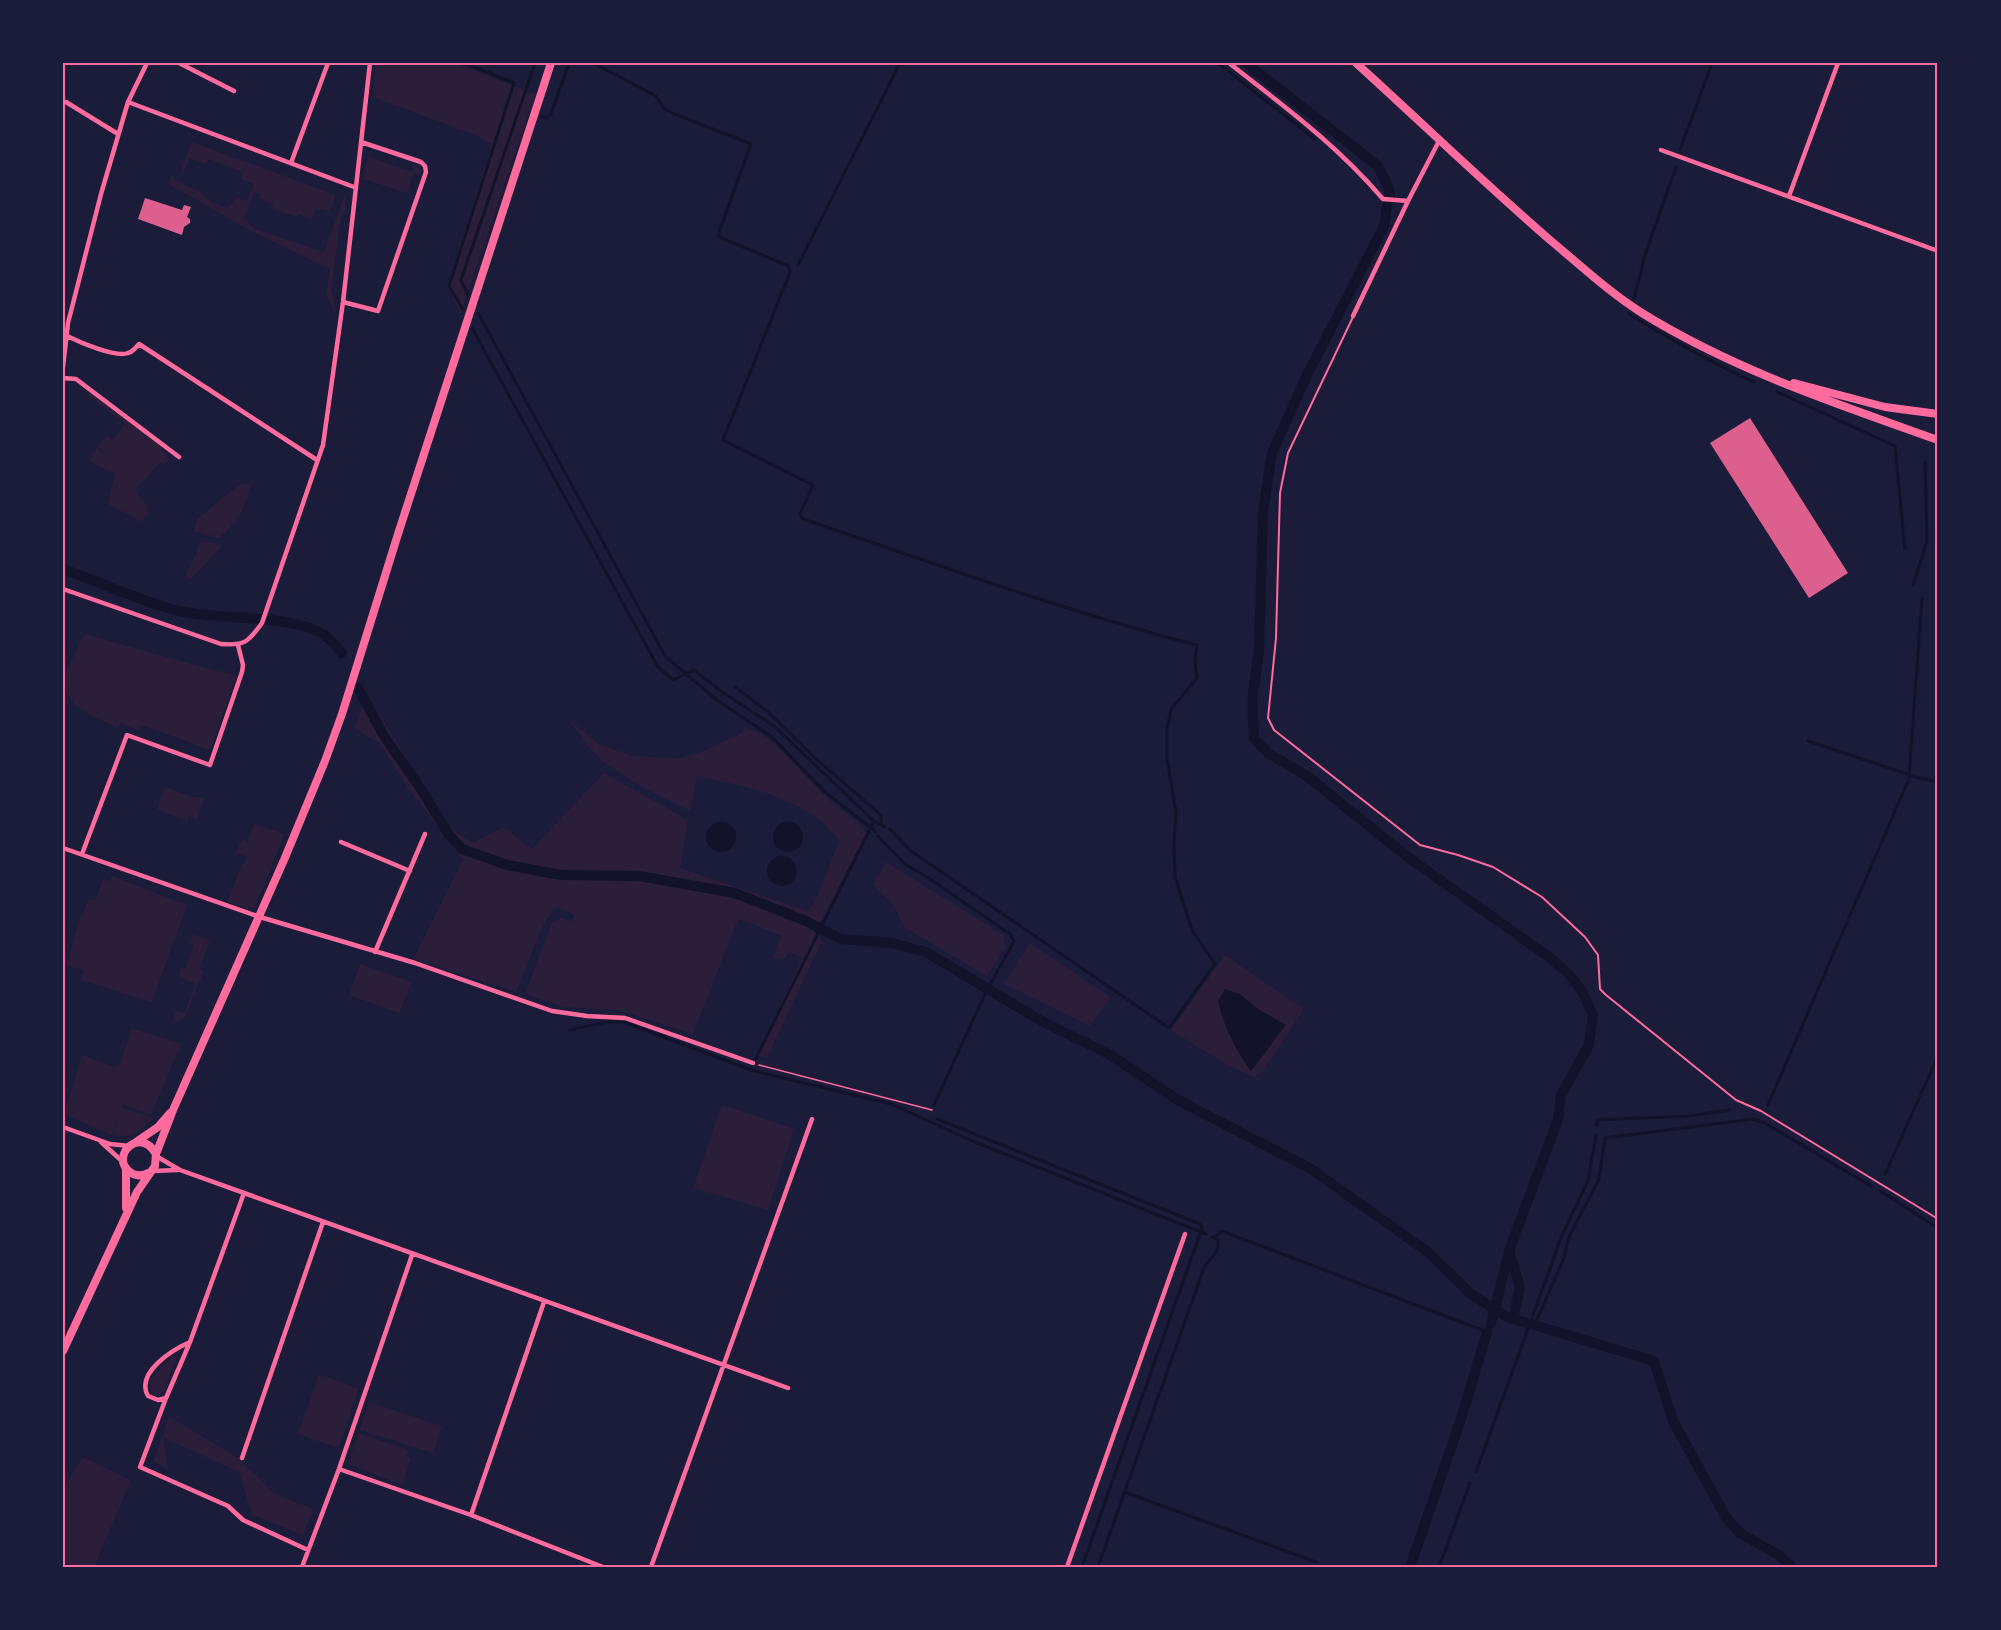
<svg xmlns="http://www.w3.org/2000/svg" width="2001" height="1630" font-family="Karla,sans-serif">
	<style>
		.green { fill: #2a1e3b }
		.water { fill: #12122b }
		.lines { fill: none; stroke-linecap: round; stroke-linejoin: round }
		.stream { stroke: #12122b; stroke-width: 3 }
		.canal { stroke: #12122b; stroke-width: 10 }
		.building { fill: #dd5f8e }
		.path { stroke: #ff6b9d; stroke-width: 1.5 }
		.service { stroke: #ff6b9d; stroke-width: 2 }
		.minor { stroke: #ff6b9d; stroke-width: 4.5 }
		.primary { stroke: #ff6b9d; stroke-width: 8 }
		.neatline { fill: none; stroke: #ff6b9d; stroke-width: 2 }
	</style>
	<rect width="100%" height="100%" fill="#1b1b3a"/>
	<!-- green -->
	<path class="green" d="M 376,63 L 455,63 L 535,94 L 461,313 L 447,286 L 492,144 L 475,135 L 373,97 Z
		M 192,142 L 336,195 L 330,212 L 321,209 L 320,211 L 316,210 L 312,220 L 299,214 L 297,217 L 272,209 L 273,204 L 259,198 L 260,194 L 255,192 L 244,218 L 254,229 L 324,252 L 346,191 L 345,215 L 341,216 L 331,290 L 332,295 L 335,297 L 334,310 L 326,296 L 330,269 L 253,232 L 168,184 L 172,174 L 175,180 L 202,193 L 210,201 L 228,208 L 230,204 L 233,205 L 236,197 L 247,201 L 254,184 L 241,179 L 243,172 L 208,159 L 206,164 L 189,158 L 184,172 L 181,169 Z
		M 367,156 L 412,172 L 414,165 L 418,166 L 422,172 L 421,175 L 414,173 L 407,193 L 363,179 Z
		M 90,391 L 160,444 L 160,448 L 169,459 L 166,464 L 160,463 L 135,490 L 147,505 L 147,514 L 142,522 L 108,504 L 115,474 L 89,461 L 97,447 L 110,461 L 98,446 L 106,436 L 112,440 L 125,424 L 87,395 Z
		M 251,483 C 245,509 239,521 219,538 L 194,531 L 197,519 L 201,516 L 240,484 Z
		M 200,541 L 223,545 L 192,578 L 188,579 L 186,573 L 193,561 Z
		M 84,634 L 236,676 L 210,750 L 142,725 L 139,731 L 120,723 L 118,728 C 96,717 63,707 63,678 Z
		M 367,695 L 450,828 L 473,843 L 503,827 L 532,849 L 604,773 L 688,820 L 680,868 L 808,911 L 818,895 L 839,841 C 833,834 827,825 820,820 C 783,793 741,785 697,777 L 690,811 C 662,797 634,784 608,765 C 592,753 580,735 568,719 L 599,744 L 632,756 L 679,758 L 701,752 L 740,734 L 743,730 L 743,726 L 759,733 L 771,740 L 828,799 L 861,825 L 866,834 L 819,924 L 813,931 L 822,941 L 767,1058 L 757,1055 L 802,958 L 790,952 L 785,958 L 775,959 L 773,955 L 782,936 L 740,919 L 736,924 L 693,1034 L 619,1010 L 563,1007 L 525,994 L 552,922 L 561,918 L 572,921 L 575,915 L 556,907 L 543,925 L 516,992 L 413,959 L 463,860 L 405,784 L 380,744 L 354,728 Z
		M 165,787 L 193,797 L 205,797 L 197,819 L 189,816 L 187,821 L 157,809 Z
		M 254,824 L 285,834 L 255,907 L 247,908 L 227,902 L 242,864 L 244,864 L 247,857 L 236,852 L 242,839 L 248,841 Z
		M 886,862 L 1004,935 L 1006,946 L 987,976 L 904,927 L 892,903 L 873,885 Z
		M 112,876 L 187,905 L 152,1002 L 81,980 L 84,971 L 67,965 L 78,923 L 89,899 L 95,901 L 103,879 L 110,881 Z
		M 193,934 L 210,940 L 199,969 L 204,971 L 184,1019 L 177,1022 L 173,1019 L 175,1011 L 185,1013 L 195,984 L 179,977 L 181,968 L 185,969 L 194,945 L 190,943 Z
		M 1030,943 L 1110,997 L 1090,1026 L 1004,984 Z
		M 1225,955 L 1304,1009 L 1263,1071 L 1254,1077 L 1227,1065 L 1171,1030 Z
		M 360,964 L 412,982 L 399,1013 L 349,995 Z
		M 132,1028 L 181,1044 L 151,1115 L 124,1105 L 123,1108 L 153,1118 C 141,1131 131,1140 113,1135 L 118,1121 L 112,1135 L 64,1114 L 82,1055 L 114,1067 L 120,1064 Z
		M 722,1105 L 794,1129 L 768,1210 L 693,1188 Z
		M 178,1354 L 164,1391 L 156,1396 L 151,1393 L 150,1380 L 172,1356 Z
		M 319,1374 L 359,1389 L 338,1448 L 298,1434 Z
		M 369,1402 L 442,1426 L 433,1453 L 360,1430 Z
		M 169,1416 L 238,1458 L 275,1494 L 313,1509 L 303,1535 L 252,1515 L 239,1472 L 164,1438 L 168,1470 L 154,1461 Z
		M 358,1433 L 409,1450 L 407,1456 L 411,1458 L 402,1485 L 348,1464 Z
		M 83,1457 L 131,1480 L 94,1567 L 63,1567 L 63,1488 Z"/>
	<!-- water -->
	<path class="water" d="M773 837a15 15 0 1 1 30 0a15 15 0 1 1-30 0Z
		M706 837a15 15 0 1 1 30 0a15 15 0 1 1-30 0Z
		M767 871a15 15 0 1 1 30 0a15 15 0 1 1-30 0Z
		M 1225,989 L 1240,994 L 1258,1009 L 1286,1025 L 1251,1071 C 1235,1049 1224,1027 1218,1001 Z"/>
	<g class="lines">
		<!-- stream -->
		<path class="stream" d="M 593,63 L 656,96 L 664,108 L 672,113 L 751,144 L 719,232 L 719,237 L 789,266 L 790,272 L 723,440 L 813,485 L 800,514 L 803,519 C 934,563 1063,611 1197,645 L 1195,661 L 1197,678 L 1171,709 L 1167,729 L 1167,759 L 1176,813 L 1174,843 L 1175,877 L 1192,930 L 1215,964 L 1169,1028 L 911,851 L 890,829
			M 1218,63 L 1315,139
			M 541,117 L 546,118 L 551,114 L 569,63
			M 1680,150 L 1712,63
			M 798,265 L 900,63
			M 468,295 L 461,280 L 535,63
			M 1634,299 L 1645,255 L 1676,167
			M 463,310 L 449,286 L 514,83 L 464,63
			M 478,313 L 665,656 L 718,701 L 772,737 L 825,792 L 876,832
			M 1629,314 C 1670,339 1711,363 1754,382
			M 472,328 L 658,667 L 673,680 L 694,670 L 722,692 L 774,726 L 874,821 L 885,827
			M 1777,392 L 1895,446 L 1905,549
			M 1913,585 L 1927,541 L 1925,462
			M 735,687 L 766,710 L 815,758 L 881,815 L 881,824
			M 1808,741 L 1916,777 L 1938,782
			M 1909,777 L 1922,598
			M 878,836 L 905,864 L 930,879 L 1010,934 L 1014,941 L 985,994 L 934,1105
			M 570,1030 L 606,1022 L 624,1022 L 751,1070
			M 755,1060 L 874,821
			M 752,1067 L 751,1070 L 891,1104 L 970,1140 L 1206,1234
			M 1937,1089 L 1938,1090
			M 1768,1105 L 1908,781
			M 937,1119 L 1200,1224 L 1202,1228 L 1082,1567
			M 1597,1125 L 1597,1120 L 1689,1116 L 1730,1110
			M 1885,1174 L 1938,1056
			M 1880,1191 L 1938,1228
			M 1214,1238 L 1222,1231 L 1487,1332
			M 1535,1324 L 1564,1258 L 1569,1237 L 1599,1179 L 1605,1138 L 1753,1119 L 1765,1123 L 1871,1186
			M 1476,1472 L 1562,1235 L 1588,1181 L 1596,1135
			M 1124,1492 L 1316,1562
			M 1098,1567 L 1205,1265 C 1212,1257 1220,1252 1218,1240 L 1212,1237
			M 1439,1567 L 1470,1483"/>
		<!-- canal -->
		<path class="canal" d="M 1246,63 L 1378,166 L 1388,186 L 1390,196
			M 1387,206 L 1384,226 L 1307,375 L 1272,453 L 1263,511 L 1259,651 L 1252,700 L 1254,738 L 1268,753 L 1307,776 L 1409,858 L 1549,957 L 1569,974 L 1583,993 L 1593,1015 L 1589,1045 L 1561,1095 L 1558,1119 L 1509,1251 L 1491,1324
			M 63,569 C 99,582 134,598 171,609 C 214,622 291,612 326,636 C 332,641 337,647 342,653
			M 358,688 L 384,736 L 421,789 L 449,835 L 462,849 L 507,865 L 561,875 L 639,876 L 735,893 L 806,921 L 841,939 L 892,943 L 926,952 L 1045,1023 L 1109,1054 L 1178,1100 L 1311,1169 L 1428,1252 L 1471,1294 L 1507,1317 L 1654,1361 L 1673,1421 L 1727,1519 L 1740,1533 L 1777,1554 L 1792,1567
			M 1510,1254 L 1520,1287 L 1513,1319
			M 1410,1567 L 1462,1416 L 1487,1332"/>
	</g>
	<!-- building -->
	<path class="building" d="M 145,198 L 182,210 L 184,205 L 191,207 L 187,217 L 190,219 L 190,223 L 184,227 L 182,235 L 138,219 Z
		M 1750,418 L 1848,573 L 1809,598 L 1710,443 Z"/>
	<g class="lines">
		<!-- path -->
		<path class="path" d="M 759,1065 L 932,1110"/>
		<!-- service -->
		<path class="service" d="M 1353,317 L 1288,453 L 1280,493 L 1276,638 L 1268,718 L 1274,730 L 1420,845 L 1458,855 L 1493,867 L 1542,897 L 1585,937 L 1598,955 L 1600,989 L 1606,995 L 1736,1100 L 1761,1111 L 1938,1219"/>
		<!-- minor -->
		<path class="minor" d="M 179,63 L 234,91
			M 1229,63 C 1284,106 1337,145 1383,199 L 1408,201
			M 66,102 L 118,134
			M 128,102 L 354,187
			M 1661,150 L 1938,251
			M 291,163 L 328,63
			M 1789,196 L 1838,63
			M 343,302 L 378,311 L 426,172 L 425,166 L 421,162 L 361,142
			M 1353,316 L 1408,201 L 1440,139
			M 67,336 C 79,342 116,358 128,353 C 133,352 136,347 139,344 L 317,460
			M 63,367 L 68,323 L 101,194 L 128,102 L 147,63
			M 63,378 L 76,379 L 179,457
			M 63,589 L 221,644 C 245,646 248,642 262,623 L 323,445 L 343,302 L 370,63
			M 341,842 L 410,871
			M 63,848 L 260,917 L 415,963 L 552,1011 L 587,1016 L 625,1018 L 753,1063
			M 82,854 L 127,735 L 210,765 L 242,672 L 243,665 L 238,645
			M 375,952 L 425,834
			M 63,1127 L 110,1144 L 129,1146
			M 101,1142 L 123,1162
			M 156,1156 L 180,1170 L 788,1388
			M 153,1171 L 178,1170
			M 190,1342 C 172,1350 135,1373 148,1396 L 158,1400 L 166,1398 L 190,1342 L 244,1193
			M 166,1398 L 140,1467 L 228,1506 L 243,1520 L 308,1550
			M 242,1458 L 323,1222
			M 339,1469 L 471,1515 L 603,1567
			M 471,1515 L 544,1302
			M 302,1567 L 339,1469 L 412,1255
			M 651,1567 L 812,1119
			M 1067,1567 L 1185,1234"/>
		<!-- primary -->
		<path class="primary" d="M 1356,63 C 1421,122 1484,183 1550,240 C 1580,265 1610,293 1642,313 C 1734,370 1837,404 1938,440
			M 1794,383 L 1885,407 L 1938,414
			M 136,1142 L 158,1127 L 170,1113
			M 126,1168 L 126,1208
			M 148,1173 C 142,1176 136,1177 130,1172 C 109,1157 140,1125 156,1154
			M 63,1351 L 137,1192 L 155,1166 L 156,1154 L 173,1110 L 284,860 L 325,761 L 342,714 L 398,534 L 551,63"/>
	</g>
	<!-- border -->
	<rect width="2001" height="1630" fill="none" stroke="#1b1b3a" stroke-width="129"/>
	<rect x="64" y="64" width="1872" height="1502" class="neatline"/>
</svg>
